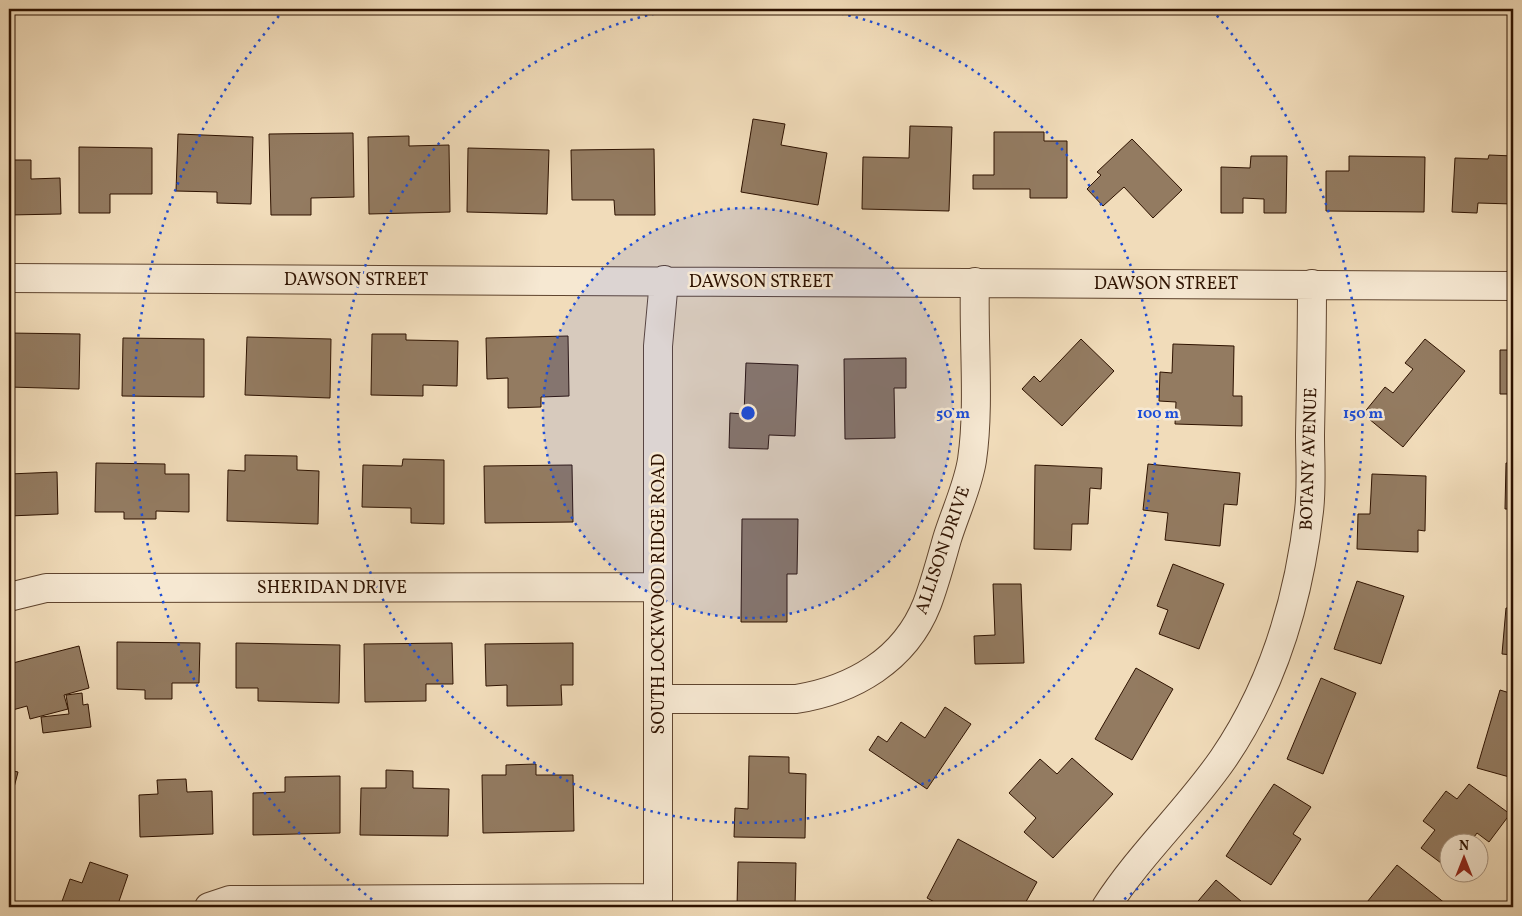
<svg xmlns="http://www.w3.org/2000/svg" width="1522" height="916" font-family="Vollkorn,serif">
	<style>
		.building { fill: #937b61; stroke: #2e1200 }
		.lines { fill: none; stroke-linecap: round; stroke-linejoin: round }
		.minor-casing { stroke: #5f442e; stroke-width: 30 }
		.minor { stroke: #f6e8d2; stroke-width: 28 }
		.ring { fill: none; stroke: #1d4ed8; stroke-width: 2.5; stroke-dasharray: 2.5 5 }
		.labels { text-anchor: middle; stroke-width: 5; stroke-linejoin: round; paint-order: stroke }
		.street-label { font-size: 18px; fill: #2e1200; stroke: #f6e8d2 }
		.centre { fill: #1d4ed8; stroke: #f6e8d2; stroke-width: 2.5 }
		.ring-label { font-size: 15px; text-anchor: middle; font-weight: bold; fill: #1d4ed8; stroke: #f6e8d2; stroke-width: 5; stroke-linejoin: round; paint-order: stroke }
	</style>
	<rect width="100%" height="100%" fill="#f1dcba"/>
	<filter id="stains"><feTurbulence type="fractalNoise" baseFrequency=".004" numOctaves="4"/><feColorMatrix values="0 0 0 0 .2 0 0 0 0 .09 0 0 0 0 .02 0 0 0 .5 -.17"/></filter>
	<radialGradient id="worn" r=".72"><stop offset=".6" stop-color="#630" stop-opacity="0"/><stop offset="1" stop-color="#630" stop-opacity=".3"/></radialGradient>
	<!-- building -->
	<path class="building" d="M 753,119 L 785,124 L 781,145 L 827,153 L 818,205 L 741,192 Z
		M 910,126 L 952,127 L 949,211 L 862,209 L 863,157 L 909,158 Z
		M 994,132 L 1044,132 L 1044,141 L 1067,141 L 1067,198 L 1030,198 L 1030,189 L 973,189 L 973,175 L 994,175 Z
		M 353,133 L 354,197 L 311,198 L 311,215 L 271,215 L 269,134 Z
		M 178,134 L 253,137 L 251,204 L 217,203 L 217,192 L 176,191 Z
		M 409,136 L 409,146 L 449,145 L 450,212 L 369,214 L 368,137 Z
		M 1132,139 L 1182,190 L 1153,218 L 1124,187 L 1103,206 L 1087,189 L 1101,175 L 1097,172 Z
		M 79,147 L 152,148 L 152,194 L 110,194 L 110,213 L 79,213 Z
		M 468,148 L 549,150 L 547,214 L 467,212 Z
		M 654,149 L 655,215 L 615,215 L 614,200 L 572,200 L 571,150 Z
		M 1489,155 L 1513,156 L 1513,204 L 1478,203 L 1477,213 L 1452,212 L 1455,158 L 1488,159 Z
		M 1251,156 L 1287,156 L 1286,213 L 1264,213 L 1264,199 L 1243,198 L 1243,213 L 1221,213 L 1221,167 L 1250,168 Z
		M 1349,156 L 1425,157 L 1424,212 L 1326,211 L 1326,171 L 1349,171 Z
		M 9,160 L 31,160 L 31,179 L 60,178 L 61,214 L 9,215 Z
		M 9,333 L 80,334 L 79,389 L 9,387 Z
		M 372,334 L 406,334 L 406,340 L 458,341 L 457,386 L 423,385 L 423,396 L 371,395 Z
		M 568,336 L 569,396 L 541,397 L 541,407 L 508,408 L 508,378 L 487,379 L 486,338 Z
		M 247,337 L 331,339 L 330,398 L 245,395 Z
		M 123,338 L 204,339 L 204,397 L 122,396 Z
		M 1081,339 L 1114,371 L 1062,426 L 1022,389 L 1034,376 L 1040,382 Z
		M 1425,339 L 1465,371 L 1403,447 L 1363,414 L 1385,387 L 1393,393 L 1413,369 L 1405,363 Z
		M 1173,344 L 1234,346 L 1233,396 L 1242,396 L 1242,426 L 1175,424 L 1176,402 L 1159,401 L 1160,372 L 1172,373 Z
		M 1500,350 L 1513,350 L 1513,394 L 1500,394 Z
		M 906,358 L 906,388 L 894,388 L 895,438 L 845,439 L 844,359 Z
		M 746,363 L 798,365 L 795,436 L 769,435 L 768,449 L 729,448 L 730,413 L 744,414 Z
		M 245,455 L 297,456 L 297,470 L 319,471 L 318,524 L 227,521 L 228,470 L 245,471 Z
		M 403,459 L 444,460 L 444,524 L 411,523 L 411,508 L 362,507 L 363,465 L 402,466 Z
		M 96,463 L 165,464 L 165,474 L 189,474 L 189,512 L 156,511 L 156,519 L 124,519 L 124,512 L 95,512 Z
		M 1506,463 L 1513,463 L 1513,509 L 1505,509 Z
		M 1148,464 L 1240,473 L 1237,505 L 1224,504 L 1220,546 L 1165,540 L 1168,513 L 1143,510 Z
		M 572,465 L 573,522 L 485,523 L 484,466 Z
		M 1035,465 L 1102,468 L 1101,489 L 1090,488 L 1088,524 L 1072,524 L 1071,550 L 1034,549 Z
		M 57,472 L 58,514 L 9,516 L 9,474 Z
		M 1372,474 L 1426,476 L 1425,531 L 1418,530 L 1418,552 L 1357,549 L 1358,514 L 1370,514 Z
		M 742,519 L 798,519 L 797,574 L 787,574 L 787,622 L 741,622 Z
		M 1173,564 L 1224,584 L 1199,649 L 1159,634 L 1168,610 L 1157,606 Z
		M 1357,581 L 1404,596 L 1381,664 L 1334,649 Z
		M 993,584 L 1021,584 L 1024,663 L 975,664 L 974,636 L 995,635 Z
		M 1506,608 L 1513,608 L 1513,655 L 1502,654 Z
		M 117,642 L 200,643 L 199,683 L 172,683 L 172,699 L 145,699 L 145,690 L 117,689 Z
		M 236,643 L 340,645 L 339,703 L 258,701 L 258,688 L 236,688 Z
		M 452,643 L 453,684 L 426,684 L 426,701 L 365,702 L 364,644 Z
		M 573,643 L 573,685 L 561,685 L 562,705 L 507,706 L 507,685 L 486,686 L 485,644 Z
		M 79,646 L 89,688 L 64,695 L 68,709 L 30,719 L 27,706 L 9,711 L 9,664 Z
		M 1136,668 L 1173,689 L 1132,760 L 1095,739 Z
		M 1321,678 L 1356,693 L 1323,774 L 1287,759 Z
		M 1500,690 L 1513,694 L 1513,692 L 1513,778 L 1477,768 Z
		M 82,693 L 83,705 L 88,704 L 91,727 L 43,733 L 41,717 L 69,714 L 66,695 Z
		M 945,707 L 971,724 L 927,789 L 869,750 L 878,736 L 887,742 L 901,722 L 925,738 Z
		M 749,756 L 789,757 L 789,773 L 806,774 L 805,838 L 734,837 L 735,808 L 748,809 Z
		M 1072,758 L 1113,794 L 1053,858 L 1024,832 L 1036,818 L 1009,793 L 1040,759 L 1057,774 Z
		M 536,764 L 536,775 L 573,775 L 574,831 L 483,833 L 482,775 L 506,775 L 506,765 Z
		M 9,770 L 18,772 L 9,807 Z
		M 386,770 L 413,771 L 413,788 L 449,789 L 448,836 L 360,835 L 361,788 L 386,788 Z
		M 340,776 L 340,833 L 253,835 L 253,793 L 285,792 L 285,777 Z
		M 186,779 L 187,792 L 212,791 L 213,834 L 140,837 L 139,795 L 158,794 L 157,780 Z
		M 1274,784 L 1311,807 L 1293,834 L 1301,839 L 1271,885 L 1226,856 Z
		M 1469,784 L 1510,814 L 1489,842 L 1477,833 L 1469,844 L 1450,844 L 1449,869 L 1421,848 L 1435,830 L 1423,821 L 1446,791 L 1457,799 Z
		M 958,839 L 1037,882 L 1023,907 L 944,907 L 927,898 Z
		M 90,862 L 128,875 L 117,907 L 60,907 L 70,879 L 82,883 Z
		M 738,862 L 796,863 L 795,907 L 737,907 Z
		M 1397,865 L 1446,904 L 1443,907 L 1363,907 Z
		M 1216,880 L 1248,907 L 1193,907 Z"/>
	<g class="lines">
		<defs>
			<path id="minor" d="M 9,278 L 1513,286
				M 9,597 L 46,588 L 657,587
				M 658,699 L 796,699 C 853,690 905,660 927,604 C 935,583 941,560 947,539 C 955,513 968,486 972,460 C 980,405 973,339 975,282
				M 209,907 L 230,900 L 658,898
				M 658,907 L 658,346 L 664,280
				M 1106,907 C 1140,854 1187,811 1223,759 C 1273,686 1299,598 1309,511 C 1312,486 1310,460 1310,435 C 1311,385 1312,334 1312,284"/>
		</defs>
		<!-- minor casing -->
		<use href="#minor" class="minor-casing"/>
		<!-- minor -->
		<use href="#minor" class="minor"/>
	</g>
	<!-- distance rings -->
	<circle cx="748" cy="413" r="205" fill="#1d4ed8" fill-opacity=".12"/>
	<g class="ring">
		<circle cx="748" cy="413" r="205"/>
		<path d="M819 9A410 410 0 1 1 677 9"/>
		<path d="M378 904A615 615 0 0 1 284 10M1212 10A615 615 0 0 1 1118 904"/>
	</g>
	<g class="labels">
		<!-- street labels -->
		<g class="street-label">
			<text x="356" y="285">DAWSON STREET</text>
			<text x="761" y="287">DAWSON STREET</text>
			<text x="1166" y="289">DAWSON STREET</text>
			<text transform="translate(1308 459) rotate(-88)" y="6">BOTANY AVENUE</text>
			<text transform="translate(942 550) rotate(-71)" y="6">ALLISON DRIVE</text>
			<text x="332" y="593">SHERIDAN DRIVE</text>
			<text transform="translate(658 594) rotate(-90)" y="6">SOUTH LOCKWOOD RIDGE ROAD</text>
		</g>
	</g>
	<circle cx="748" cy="413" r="8" class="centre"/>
	<g class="ring-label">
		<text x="953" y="418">50 m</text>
		<text x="1158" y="418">100 m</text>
		<text x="1363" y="418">150 m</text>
	</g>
	<!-- margin -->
	<rect width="1522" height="916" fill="none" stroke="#f1dcba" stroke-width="30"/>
	<rect x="10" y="10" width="1502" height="896" fill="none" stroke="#2e1200" stroke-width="2.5"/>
	<rect x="15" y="15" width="1492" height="886" fill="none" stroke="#2e1200"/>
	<!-- north arrow -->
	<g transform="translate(1464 858)"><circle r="24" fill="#f6e8d2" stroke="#a6927e"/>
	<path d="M0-4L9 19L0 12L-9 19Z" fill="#8f2418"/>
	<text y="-8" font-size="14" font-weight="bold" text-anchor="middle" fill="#2e1200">N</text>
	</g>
	<rect width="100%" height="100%" filter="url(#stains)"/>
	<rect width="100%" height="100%" fill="url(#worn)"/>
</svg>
